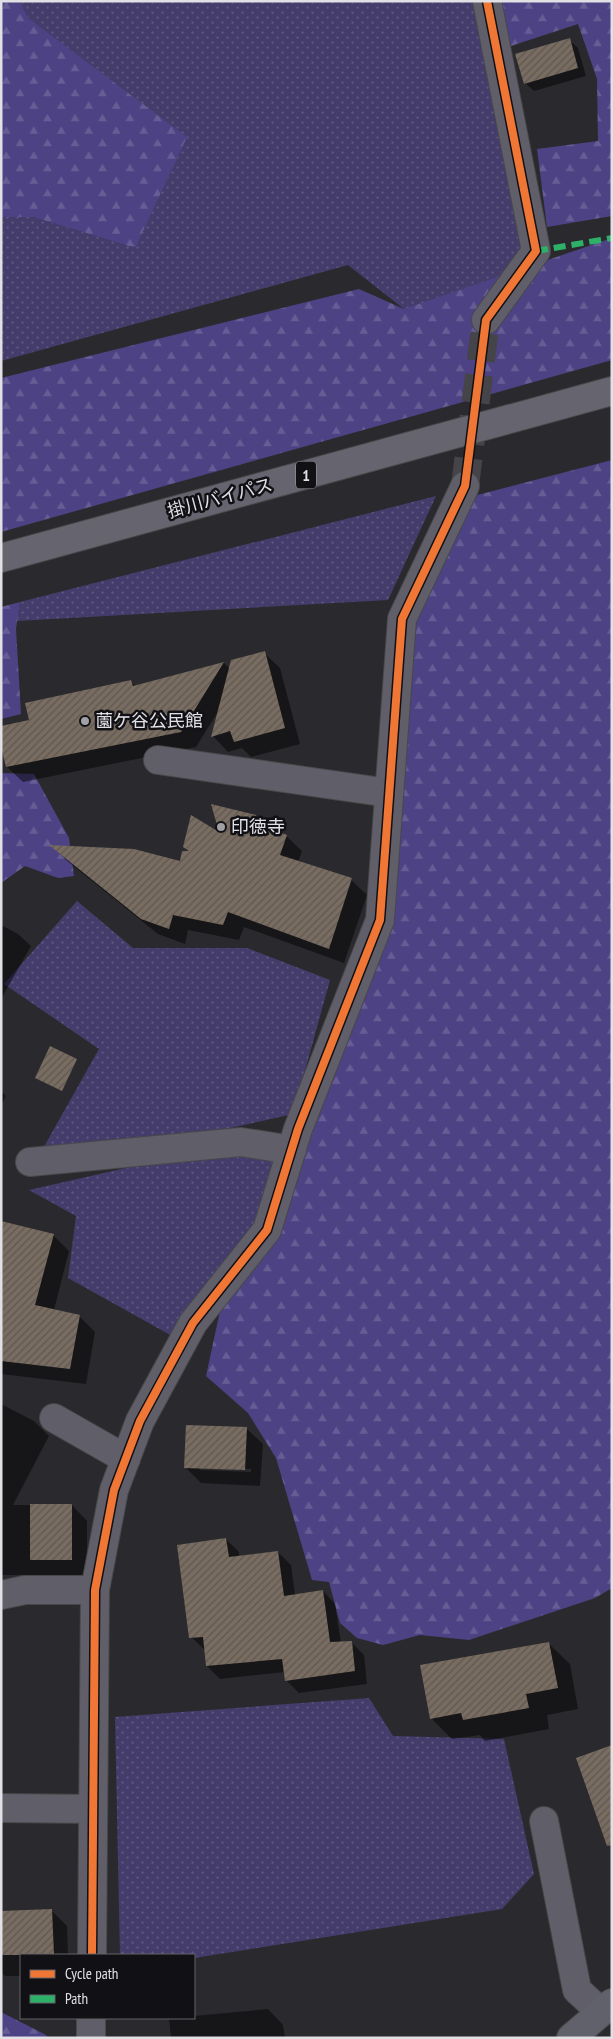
<svg xmlns="http://www.w3.org/2000/svg" width="613" height="2039" font-family="'PT Sans Narrow','Noto Sans JP',sans-serif">
	<style>
		.grass { fill: url(#grass-dots) }
		.forest { fill: url(#forest-firs) }
		.shadow { fill: #0007; fill-rule: evenodd }
		.building { fill: url(#building-hatch) }
		.lines { fill: none; stroke-linecap: round; stroke-linejoin: round }
		.street-tunnel { stroke: #454549; stroke-width: 28; stroke-dasharray: 28 14; stroke-linecap: butt }
		.street-casing { stroke: #48484a; stroke-width: 30 }
		.secondary-casing { stroke: #48484a; stroke-width: 30 }
		.highway-casing { stroke: #48484a; stroke-width: 30 }
		.street { stroke: #605f69; stroke-width: 28 }
		.secondary { stroke: #61616b; stroke-width: 28 }
		.highway { stroke: #66656f; stroke-width: 28 }
		.quiet { stroke: #2db169; stroke-width: 6; stroke-dasharray: 12 6; stroke-linecap: butt }
		.cycleway-casing { stroke: #111115; stroke-width: 11 }
		.cycleway { stroke: #f07635; stroke-width: 8 }
		.poi-dot { fill: #a0a0a5; stroke: #111115; stroke-width: 2 }
		.labels { text-anchor: middle; stroke-width: 5; stroke-linejoin: round; paint-order: stroke }
		.shield { fill: #111115; stroke: #a2a2a7; stroke-width: 1 }
		.shield-label { font-size: 16px; font-weight: bold; fill: #e0e0e5 }
		.street-label { font-size: 18px; fill: #e0e0e5; stroke: #111115 }
		.poi-label { font-size: 18px; fill: #e0e0e5; stroke: #111115; text-anchor: start }
	</style>
	<defs>
		<pattern id="grass-dots" width="8" height="8" patternUnits="userSpaceOnUse" patternTransform="scale(1.25)"><rect width="8" height="8" fill="#443d6c"/><path d="M2 2h.1M6 6h.1" fill="none" stroke="#5f5981" stroke-width="1.8" stroke-linecap="round"/></pattern>
		<pattern id="forest-firs" width="22" height="20" patternUnits="userSpaceOnUse" patternTransform="scale(1.25)"><rect width="22" height="20" fill="#4d4284"/><path d="M5 1l3.5 6h-7zM16 11l3.5 6h-7z" fill="#665d95"/></pattern>
		<pattern id="building-hatch" width="6" height="6" patternUnits="userSpaceOnUse" patternTransform="scale(1.25)"><rect width="6" height="6" fill="#796c60"/><path d="M-1 1l2-2M0 6l6-6M5 7l2-2" fill="none" stroke="#5e5852"/></pattern>
	</defs>
	<rect width="100%" height="100%" fill="#2a2a2e"/>
	<!-- grass -->
	<path class="grass" d="M 20,1 L 487,1 L 536,251 L 463,317 L 404,309 L 348,265 L 1,361 L 1,217 L 33,217 L 135,248 Z
		M 436,496 L 388,600 L 17,621 L 20,602 Z
		M 77,901 L 133,948 L 247,948 L 330,980 L 293,1114 L 58,1167 L 45,1145 L 99,1049 L 4,984 Z
		M 298,1129 L 267,1230 L 172,1336 L 68,1278 L 76,1216 L 29,1190 Z
		M 369,1698 L 393,1736 L 504,1739 L 534,1874 L 502,1909 L 194,1958 L 194,1955 L 120,1955 L 115,1717 Z"/>
	<!-- forest -->
	<path class="forest" d="M 1,1 L 20,1 L 28,18 L 187,137 L 135,248 L 33,217 L 1,217 Z
		M 498,1 L 612,1 L 612,216 L 547,227 L 537,149 L 598,141 L 597,79 L 578,24 L 511,46 Z
		M 612,238 L 612,360 L 1,532 L 1,378 L 359,289 L 404,309 Z
		M 612,460 L 612,1588 L 595,1598 L 469,1640 L 420,1635 L 383,1645 L 357,1638 L 340,1623 L 329,1582 L 312,1580 L 276,1458 L 248,1413 L 206,1376 L 223,1297 L 269,1237 L 380,920 L 409,621 L 470,497 Z
		M 20,602 L 16,629 L 21,714 L 1,719 L 1,607 Z
		M 1,773 L 34,774 L 69,838 L 74,876 L 58,878 L 25,866 L 1,883 Z
		M 1,2012 L 46,2035 L 48,2038 L 1,2038 Z"/>
	<!-- shadow -->
	<path class="shadow" d="M 569,40 L 578,48 L 586,76 L 534,91 L 525,83 Z
		M 264,653 L 280,668 L 300,744 L 251,757 L 242,748 L 228,752 L 213,736 L 219,710 L 196,747 L 23,782 L 7,767 L 30,721 L 131,682 L 136,686 L 224,663 L 230,669 Z
		M 256,816 L 269,829 L 286,836 L 302,851 L 298,862 L 351,880 L 367,895 L 344,963 L 244,927 L 239,940 L 188,930 L 185,944 L 158,934 L 66,860 L 52,846 L 181,863 L 190,852 L 185,847 L 221,835 Z
		M 1,925 L 18,934 L 31,946 L 1,999 Z
		M 1,1091 L 6,1096 L 1,1105 Z
		M 1,1222 L 53,1235 L 69,1251 L 54,1310 L 79,1316 L 95,1332 L 86,1384 L 1,1374 Z
		M 1,1404 L 34,1421 L 49,1436 L 13,1505 L 72,1505 L 87,1521 L 87,1575 L 1,1575 Z
		M 247,1429 L 263,1444 L 260,1486 L 201,1483 L 185,1467 ZM 200,1467 L 251,1469 L 251,1472 L 200,1470 Z
		M 226,1539 L 239,1552 L 239,1557 L 278,1552 L 291,1565 L 295,1595 L 323,1591 L 335,1604 L 341,1643 L 351,1642 L 364,1655 L 367,1684 L 299,1693 L 286,1680 L 285,1672 L 220,1679 L 207,1666 L 205,1650 L 191,1637 Z
		M 548,1643 L 570,1664 L 578,1709 L 547,1715 L 549,1729 L 485,1741 L 480,1735 L 452,1739 L 431,1718 Z
		M 51,1910 L 67,1926 L 68,1955 L 21,1955 L 21,1976 L 5,1976 L 1,1972 L 1,1912 Z
		M 268,2009 L 283,2025 L 285,2038 L 171,2038 L 169,2018 L 194,2018 L 194,2016 Z"/>
	<!-- building -->
	<path class="building" d="M 570,38 L 578,68 L 524,84 L 515,54 Z
		M 265,651 L 285,728 L 234,742 L 230,731 L 211,737 L 231,660 Z
		M 224,662 L 181,732 L 6,767 L 1,747 L 1,726 L 29,720 L 25,703 L 131,680 L 133,686 Z
		M 211,804 L 256,815 L 254,822 L 287,835 L 280,855 L 352,878 L 329,949 L 228,912 L 223,925 L 173,915 L 169,929 L 141,919 L 49,845 L 134,849 L 180,861 L 182,851 L 189,851 L 183,847 L 191,815 L 219,832 Z
		M 50,1046 L 77,1059 L 62,1091 L 35,1078 Z
		M 1,1221 L 54,1234 L 35,1305 L 80,1315 L 70,1369 L 1,1361 Z
		M 186,1425 L 247,1427 L 245,1470 L 184,1468 Z
		M 30,1504 L 72,1504 L 72,1560 L 30,1560 Z
		M 226,1538 L 229,1557 L 278,1551 L 284,1596 L 323,1590 L 330,1642 L 352,1641 L 355,1671 L 285,1681 L 282,1659 L 206,1666 L 203,1637 L 189,1638 L 177,1545 Z
		M 549,1642 L 558,1688 L 526,1694 L 529,1708 L 463,1720 L 461,1713 L 430,1719 L 420,1665 Z
		M 612,1745 L 612,1845 L 607,1846 L 576,1758 Z
		M 52,1909 L 54,1955 L 1,1955 L 1,1911 Z"/>
	<g class="lines">
		<!-- street-tunnel -->
		<path class="street-tunnel" d="M 465,486 L 486,320"/>
		<defs>
			<path id="street" d="M 486,320 L 536,251 L 487,1
				M 158,760 L 389,793
				M 30,1162 L 241,1142 L 292,1150
				M 54,1418 L 126,1459
				M 1,1595 L 25,1590 L 95,1590
				M 1,1808 L 93,1809
				M 544,1821 L 577,1990 L 601,2012
				M 92,1955 L 95,1590 L 114,1490 L 140,1421 L 193,1323 L 267,1230 L 298,1129 L 380,920 L 402,619 L 465,486
				M 91,2038 L 91,2018"/>
			<path id="secondary" d="M 571,2038 L 612,2003"/>
			<path id="highway" d="M 1,558 L 612,391"/>
		</defs>
		<!-- street casing -->
		<use href="#street" class="street-casing"/>
		<!-- secondary casing -->
		<use href="#secondary" class="secondary-casing"/>
		<!-- highway casing -->
		<use href="#highway" class="highway-casing"/>
		<!-- street -->
		<use href="#street" class="street"/>
		<!-- secondary -->
		<use href="#secondary" class="secondary"/>
		<!-- highway -->
		<use href="#highway" class="highway"/>
		<!-- quiet -->
		<path class="quiet" d="M 536,251 L 612,238"/>
		<defs>
			<path id="cycleway" d="M 92,1955 L 95,1590 L 114,1490 L 140,1421 L 193,1323 L 267,1230 L 298,1129 L 380,920 L 402,619 L 465,486 L 486,320 L 536,251 L 487,1"/>
		</defs>
		<!-- cycleway casing -->
		<use href="#cycleway" class="cycleway-casing"/>
		<!-- cycleway -->
		<use href="#cycleway" class="cycleway"/>
	</g>
	<!-- markers -->
	<g class="poi-dot">
		<circle cx="85" cy="721" r="5"/>
		<circle cx="221" cy="827" r="5"/>
	</g>
	<g class="labels">
		<!-- shield labels -->
		<rect class="shield" x="296" y="461.5" width="20" height="27" rx="4"/>
		<g class="shield-label">
			<text x="306" y="481">1</text>
		</g>
		<!-- street labels -->
		<g class="street-label">
			<text transform="translate(220 498) rotate(-15)" y="6">掛川バイパス</text>
		</g>
		<!-- poi labels -->
		<g class="poi-label">
			<text x="95" y="727">薗ケ谷公民館</text>
			<text x="231" y="833">印徳寺</text>
		</g>
	</g>
	<!-- border -->
	<rect width="613" height="2039" fill="none" stroke="#e0e0e5" stroke-width="5"/>
	<!-- legend -->
	<rect x="20" y="1954" width="175" height="65" fill="#111115" stroke="#646468"/>
	<rect x="30" y="1970" width="25" height="8" fill="#f07635" stroke="#646468"/>
	<text x="65" y="1979" font-size="15" fill="#e0e0e5">Cycle path</text>
	<rect x="30" y="1995" width="25" height="8" fill="#2db169" stroke="#646468"/>
	<text x="65" y="2004" font-size="15" fill="#e0e0e5">Path</text>
</svg>
